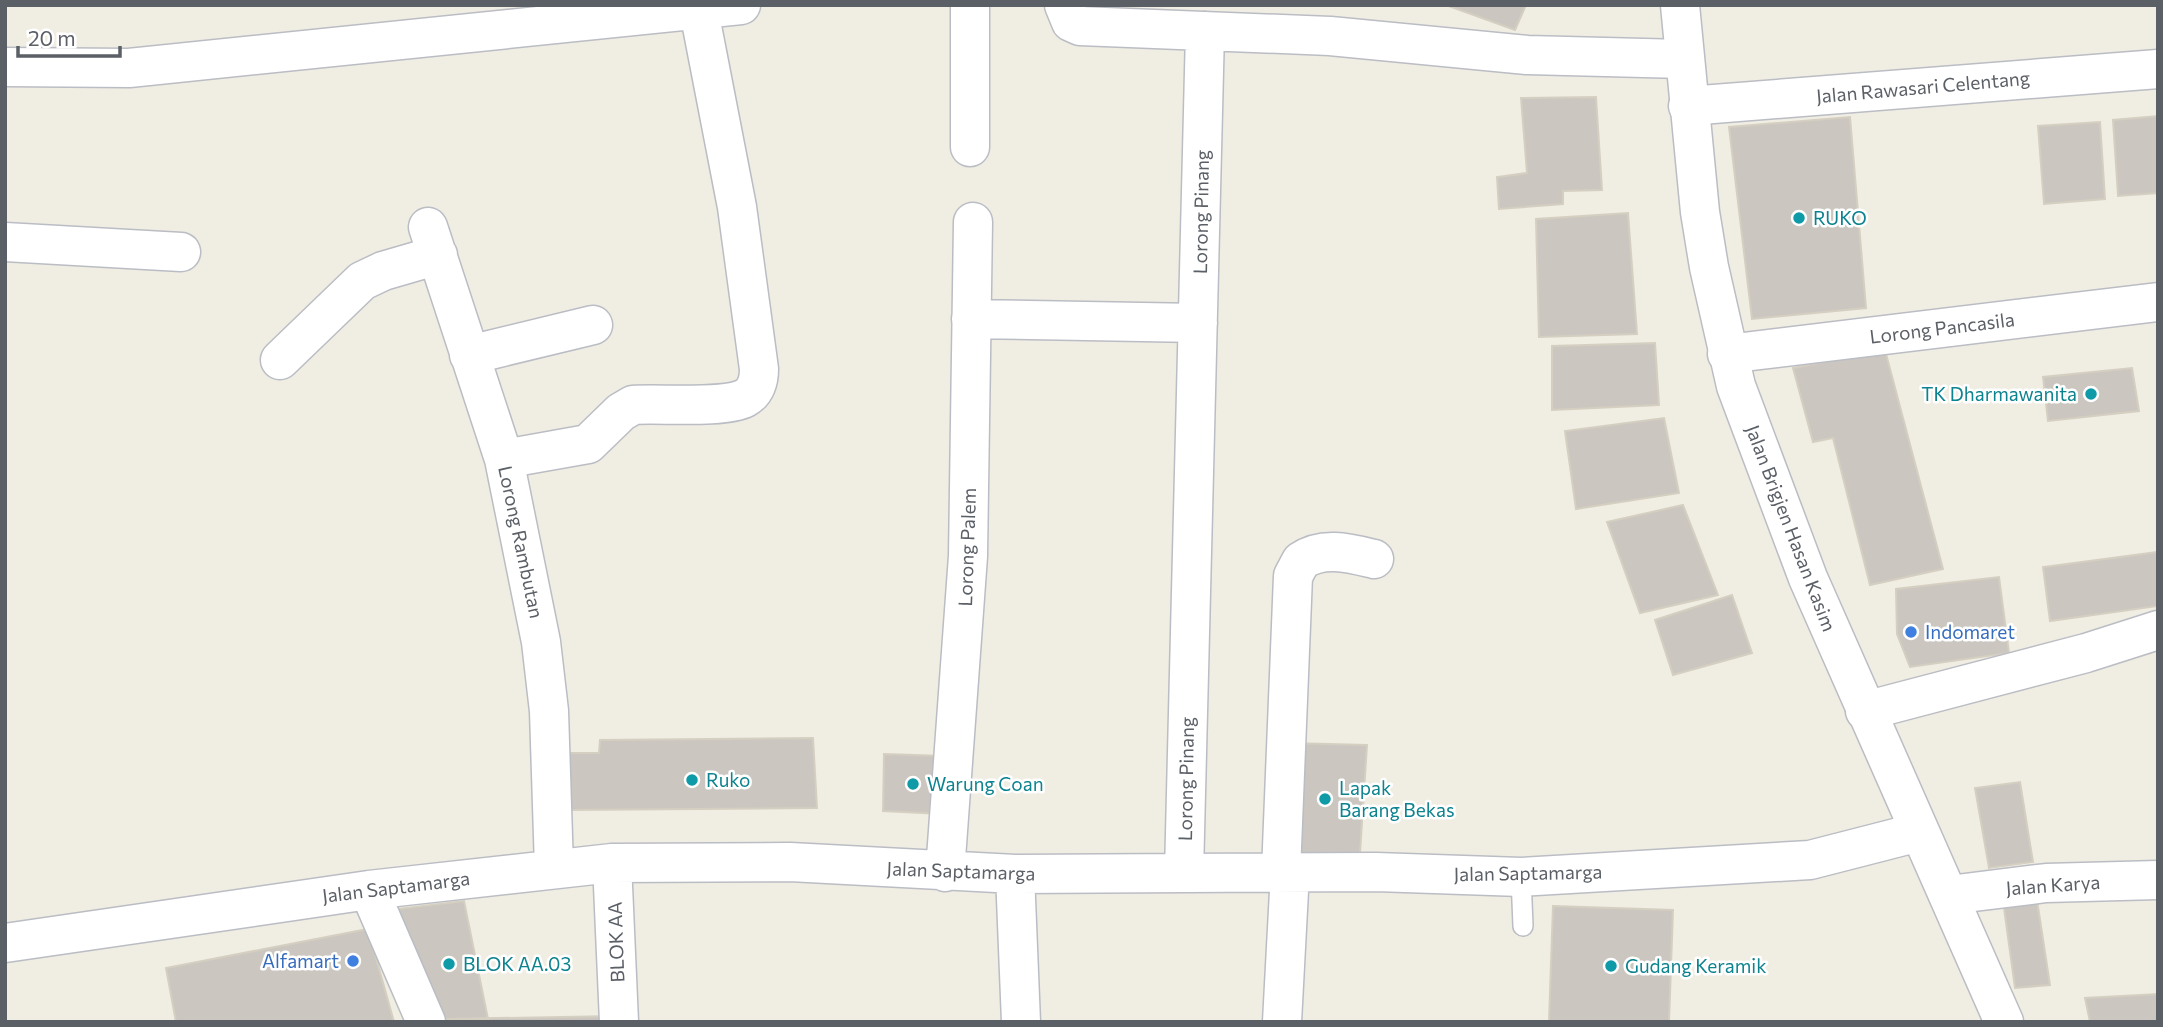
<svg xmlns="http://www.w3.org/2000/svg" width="2163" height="1027" font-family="Commissioner,sans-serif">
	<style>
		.building { fill: #cbc7c0; stroke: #d5cfc1; stroke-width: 2 }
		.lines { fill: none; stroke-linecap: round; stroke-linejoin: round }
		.service-casing { stroke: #bbbdc4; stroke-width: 22 }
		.minor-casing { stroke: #bbbdc4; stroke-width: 41 }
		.tertiary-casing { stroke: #bbbdc4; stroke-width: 41 }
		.service { stroke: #fff; stroke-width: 19 }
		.minor { stroke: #fff; stroke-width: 38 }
		.tertiary { stroke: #fff; stroke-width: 38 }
		.culture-dot { fill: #0f9aa8; stroke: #fff; stroke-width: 2.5 }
		.shop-dot { fill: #3f7fe0; stroke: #fff; stroke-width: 2.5 }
		.labels { text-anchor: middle; stroke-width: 5; stroke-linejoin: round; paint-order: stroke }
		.street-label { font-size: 19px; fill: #5b5f66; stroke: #fff }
		.culture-label { font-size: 19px; fill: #0d838f; stroke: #fff; text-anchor: start }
		.shop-label { font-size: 19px; fill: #366cbe; stroke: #fff; text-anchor: start }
	</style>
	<rect width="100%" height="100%" fill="#f0ede3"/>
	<!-- building -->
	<path class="building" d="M 1446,5 L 1526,5 L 1515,30 Z
		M 1596,97 L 1602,190 L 1563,191 L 1563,204 L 1499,209 L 1497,177 L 1527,173 L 1521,98 Z
		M 2158,116 L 2158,193 L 2118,196 L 2113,120 Z
		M 1850,117 L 1866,308 L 1752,319 L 1729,127 Z
		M 2100,122 L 2105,199 L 2044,204 L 2038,126 Z
		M 1628,213 L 1637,334 L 1539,337 L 1536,219 Z
		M 1655,343 L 1659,405 L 1552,410 L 1552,346 Z
		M 1885,350 L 1943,569 L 1870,585 L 1833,438 L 1813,442 L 1793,368 Z
		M 2132,368 L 2139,411 L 2048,421 L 2043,377 Z
		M 1664,418 L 1679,493 L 1576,509 L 1565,431 Z
		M 1683,505 L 1718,595 L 1640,613 L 1607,522 Z
		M 2158,552 L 2158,606 L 2050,621 L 2043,567 Z
		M 1999,577 L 2009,653 L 1910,667 L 1897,634 L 1896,589 Z
		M 1732,595 L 1752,653 L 1673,675 L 1655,620 Z
		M 813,738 L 817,808 L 568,810 L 568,753 L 599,753 L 600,740 Z
		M 1288,743 L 1367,745 L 1360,853 L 1284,853 Z
		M 884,754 L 943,756 L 941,814 L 883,811 Z
		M 2020,782 L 2033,862 L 1989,868 L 1975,788 Z
		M 2037,900 L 2050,985 L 2015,988 L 2003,901 Z
		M 464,901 L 488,1019 L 445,1019 L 397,909 Z
		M 1553,906 L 1673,910 L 1669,1022 L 1549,1022 Z
		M 368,929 L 394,1022 L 176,1022 L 166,968 Z
		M 2158,994 L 2158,1022 L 2090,1022 L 2085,998 Z
		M 615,1016 L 616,1022 L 446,1022 L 445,1019 Z"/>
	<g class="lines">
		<defs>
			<path id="service" d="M 1521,877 L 1523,926"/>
			<path id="minor" d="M 1064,5 L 1071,22 L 1080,26 L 1330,36 L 1527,55 L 1683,59
				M 5,67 L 129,68 L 741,5
				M 1688,106 L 2158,69
				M 970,147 L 970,5
				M 428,227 L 504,459 L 541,642 L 549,711 L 554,868
				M 5,242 L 181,252
				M 971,319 L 1198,323
				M 1727,354 L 2158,302
				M 469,355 L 593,325
				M 280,360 L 362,281 L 383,271 L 438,255
				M 504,459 L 588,444 L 621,412 L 633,405 C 660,403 724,409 745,398 C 756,392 759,380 759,369 L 737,207 L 699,11
				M 1865,711 L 2086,653 L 2158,630
				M 612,863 L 619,1022
				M 945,872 L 968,556 L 973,222
				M 1281,872 L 1293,576 L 1301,561 C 1323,546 1349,553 1374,559
				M 1184,873 L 1205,31
				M 1015,874 L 1021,1022
				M 369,890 L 426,1022
				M 1949,895 L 2046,883 L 2158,880
				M 5,943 L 369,890 L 612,863 L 790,862 L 1015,874 L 1376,872 L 1521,877 L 1810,860 L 1919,832
				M 1282,1022 L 1290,872"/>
			<path id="tertiary" d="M 1680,5 L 1700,212 L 1709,267 L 1736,386 L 1808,578 L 2004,1022"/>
		</defs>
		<!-- service casing -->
		<use href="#service" class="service-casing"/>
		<!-- minor casing -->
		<use href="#minor" class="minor-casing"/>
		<!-- tertiary casing -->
		<use href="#tertiary" class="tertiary-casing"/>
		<!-- service -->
		<use href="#service" class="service"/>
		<!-- minor -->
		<use href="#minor" class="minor"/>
		<!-- tertiary -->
		<use href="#tertiary" class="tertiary"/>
	</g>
	<!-- markers -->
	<g class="culture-dot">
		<circle cx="1799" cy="218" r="7"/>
		<circle cx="2091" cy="394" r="7"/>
		<circle cx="692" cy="780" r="7"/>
		<circle cx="913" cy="784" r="7"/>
		<circle cx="1325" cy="799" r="7"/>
		<circle cx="449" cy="964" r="7"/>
		<circle cx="1611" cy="966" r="7"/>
	</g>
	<g class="shop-dot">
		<circle cx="1911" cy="632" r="7"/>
		<circle cx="353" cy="961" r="7"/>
	</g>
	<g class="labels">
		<!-- street labels -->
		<g class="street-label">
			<text transform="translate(1923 87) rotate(-5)" y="7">Jalan Rawasari Celentang</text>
			<text transform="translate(1201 212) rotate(-89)" y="7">Lorong Pinang</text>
			<text transform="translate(1942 328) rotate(-7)" y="7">Lorong Pancasila</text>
			<text transform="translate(1791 528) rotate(69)" y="7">Jalan Brigjen Hasan Kasim</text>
			<text transform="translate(521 542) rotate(78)" y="7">Lorong Rambutan</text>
			<text transform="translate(967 547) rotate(-88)" y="7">Lorong Palem</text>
			<text transform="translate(1186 779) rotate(-89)" y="7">Lorong Pinang</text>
			<text transform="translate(961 871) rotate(2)" y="7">Jalan Saptamarga</text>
			<text transform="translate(1528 873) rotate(-1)" y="7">Jalan Saptamarga</text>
			<text transform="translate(2053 885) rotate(-4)" y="7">Jalan Karya</text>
			<text transform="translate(396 887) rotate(-7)" y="7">Jalan Saptamarga</text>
			<text transform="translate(616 942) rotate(-92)" y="7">BLOK AA</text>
		</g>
		<!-- culture labels -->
		<g class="culture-label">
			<text x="1813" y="225">RUKO</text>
			<text x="2077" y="401" text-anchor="end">TK Dharmawanita</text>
			<text x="706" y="787">Ruko</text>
			<text x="927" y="791">Warung Coan</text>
			<text x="1339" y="795">Lapak<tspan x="1339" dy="22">Barang Bekas</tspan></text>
			<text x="463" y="971">BLOK AA.03</text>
			<text x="1625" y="973">Gudang Keramik</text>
		</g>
		<!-- shop labels -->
		<g class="shop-label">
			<text x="1925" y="639">Indomaret</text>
			<text x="339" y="968" text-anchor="end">Alfamart</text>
		</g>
	</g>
	<!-- border -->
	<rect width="2163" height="1027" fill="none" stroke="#5b5f66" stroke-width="14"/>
	<!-- scale -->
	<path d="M18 46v10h102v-10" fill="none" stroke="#5b5f66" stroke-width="3.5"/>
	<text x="28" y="46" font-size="21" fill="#5b5f66" stroke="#ffffff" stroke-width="5" paint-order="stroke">20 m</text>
</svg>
